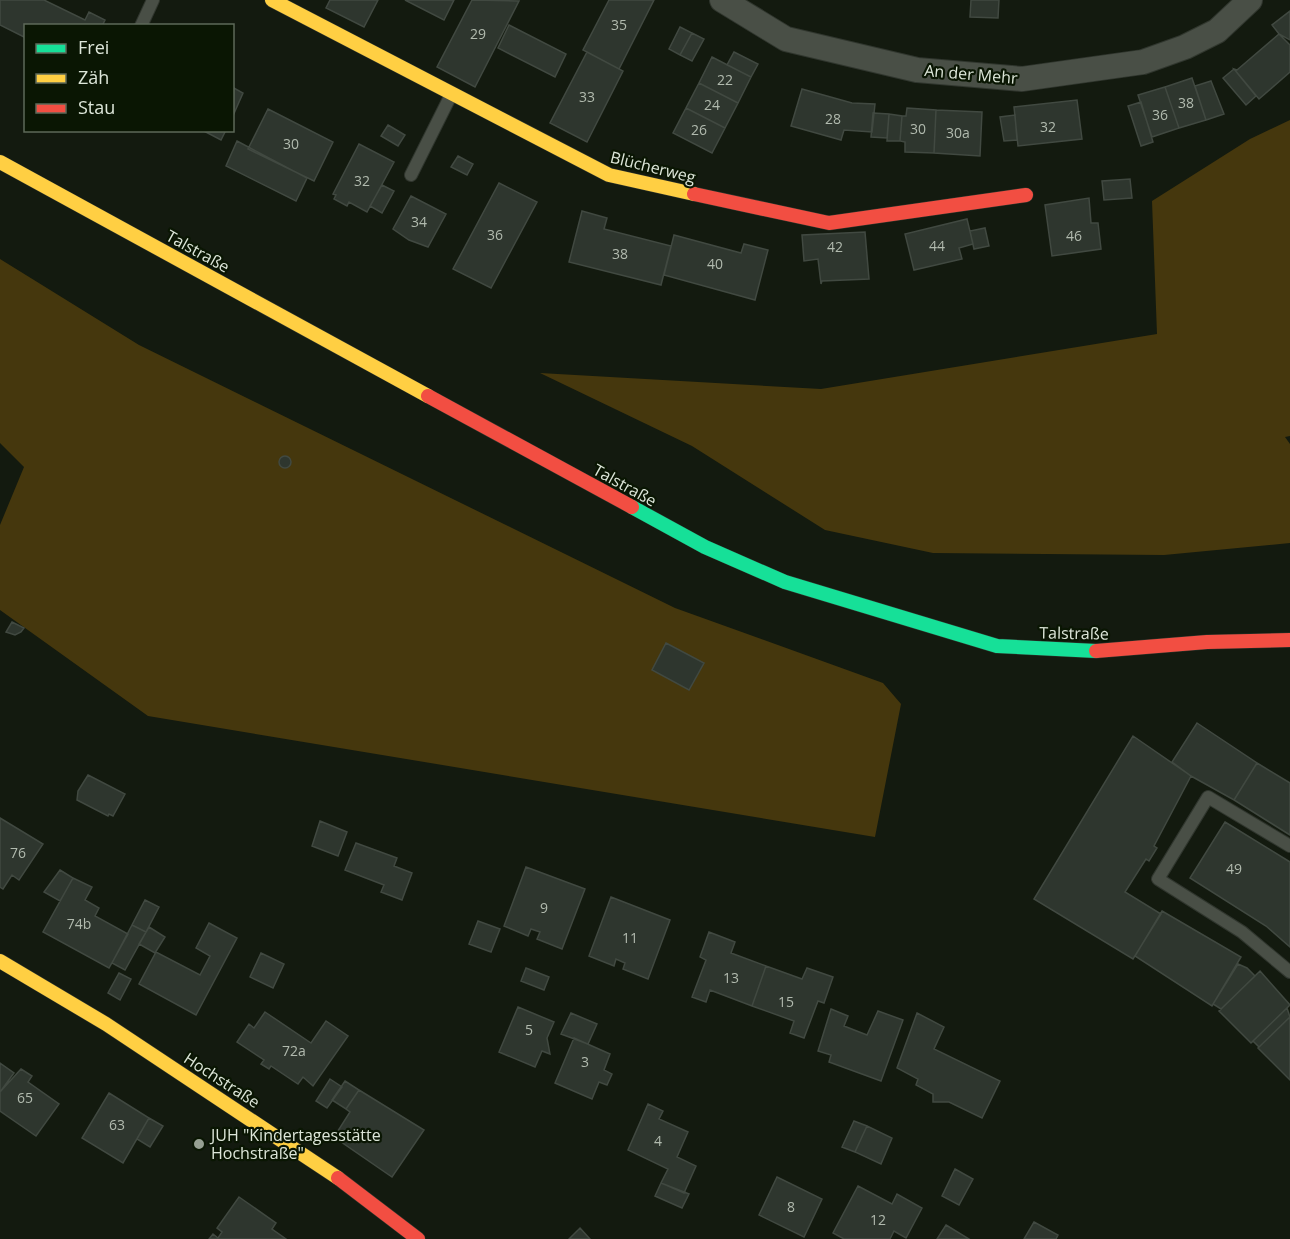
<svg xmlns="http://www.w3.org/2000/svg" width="1290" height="1239" font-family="'Open Sans',sans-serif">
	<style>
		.green { fill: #45370d }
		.building { fill: #2e362e; stroke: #414941; stroke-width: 1.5 }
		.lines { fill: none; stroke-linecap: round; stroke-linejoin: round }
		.lane-casing { stroke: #30362e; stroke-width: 14 }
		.street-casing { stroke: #30362e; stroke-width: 26 }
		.fast-casing { stroke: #30362e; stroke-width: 15 }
		.slow-casing { stroke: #30362e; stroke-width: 15 }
		.jam-casing { stroke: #30362e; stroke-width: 15 }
		.lane { stroke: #494f46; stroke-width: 12 }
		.street { stroke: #494f46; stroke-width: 24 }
		.fast { stroke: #16e098; stroke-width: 14 }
		.slow { stroke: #ffcf43; stroke-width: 14 }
		.jam { stroke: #f24e42; stroke-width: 14 }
		.poi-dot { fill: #969f92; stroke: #0a1603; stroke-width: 2 }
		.labels { text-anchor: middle; stroke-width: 4.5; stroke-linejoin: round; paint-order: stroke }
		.number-label { font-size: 14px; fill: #b1baae }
		.street-label { font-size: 16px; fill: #dde6d9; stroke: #0a1603 }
		.poi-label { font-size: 16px; fill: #dde6d9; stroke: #0a1603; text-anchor: start }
	</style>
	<rect width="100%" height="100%" fill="#131a0f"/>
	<!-- green -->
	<path class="green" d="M 1290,120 L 1290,436 L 1285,437 L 1290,444 L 1290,543 L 1164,555 L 933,553 L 825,530 L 692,446 L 540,373 L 821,389 L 1157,334 L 1152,201 L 1250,139 Z
		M 0,259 L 139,345 L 675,608 L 883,683 L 901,704 L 875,837 L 148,716 L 0,610 L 0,525 L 24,467 L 0,443 Z"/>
	<!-- building -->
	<path class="building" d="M 0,0 L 44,0 L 85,20 L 89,12 L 105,20 L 102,26 L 26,26 L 26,38 L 0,25 Z
		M 330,0 L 378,0 L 364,27 L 326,8 Z
		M 405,0 L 454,0 L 444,20 Z
		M 472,0 L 519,1 L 475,87 L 437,67 Z
		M 609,0 L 654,0 L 619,69 L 583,50 Z
		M 971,0 L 999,0 L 998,18 L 970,17 Z
		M 1290,11 L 1290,40 L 1279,34 L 1272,25 Z
		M 509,25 L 566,54 L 555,77 L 498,48 Z
		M 680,27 L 692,33 L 680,55 L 669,49 Z
		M 692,33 L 704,39 L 692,61 L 680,55 Z
		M 1279,34 L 1290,45 L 1290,72 L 1259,99 L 1234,69 L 1237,70 Z
		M 587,52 L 623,71 L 587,142 L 550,123 Z
		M 734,52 L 758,64 L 751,77 L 727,65 Z
		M 712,57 L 751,77 L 738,103 L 699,83 Z
		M 1234,69 L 1256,96 L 1246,105 L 1223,78 Z
		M 1192,78 L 1206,120 L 1179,128 L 1165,87 Z
		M 1211,81 L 1224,114 L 1206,120 L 1195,86 Z
		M 699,83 L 738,103 L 725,128 L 686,108 Z
		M 232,87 L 243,93 L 232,118 Z
		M 1165,87 L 1179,128 L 1152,137 L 1138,95 Z
		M 802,89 L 852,103 L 875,104 L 872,132 L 844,130 L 841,140 L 791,126 Z
		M 1077,100 L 1082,139 L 1018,146 L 1014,107 Z
		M 1141,102 L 1153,142 L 1141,146 L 1128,106 Z
		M 686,108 L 725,128 L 712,153 L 673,133 Z
		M 907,108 L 936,110 L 934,153 L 905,152 L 905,142 L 900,141 L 902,116 L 906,116 Z
		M 268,109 L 333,142 L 314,181 L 248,149 Z
		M 936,110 L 982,112 L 980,156 L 934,153 Z
		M 873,113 L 889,114 L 887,138 L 871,137 Z
		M 889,114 L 902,116 L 900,141 L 887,141 Z
		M 1015,115 L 1017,140 L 1004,141 L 1000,117 Z
		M 388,125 L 405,135 L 398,146 L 381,136 Z
		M 202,130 L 226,130 L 221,140 Z
		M 237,141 L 307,178 L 296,201 L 226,166 Z
		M 359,144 L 394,162 L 367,212 L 349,202 L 347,206 L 334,199 L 336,195 L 333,194 Z
		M 458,156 L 473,164 L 467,175 L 451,167 Z
		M 1130,179 L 1132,198 L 1104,200 L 1102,181 Z
		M 499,183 L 537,202 L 491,288 L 453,269 Z
		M 382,185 L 394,191 L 382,213 L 370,206 Z
		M 411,196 L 446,214 L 428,247 L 409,240 L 393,229 Z
		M 1089,198 L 1091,223 L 1098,223 L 1101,249 L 1052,256 L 1045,205 Z
		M 582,211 L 607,218 L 604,229 L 671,246 L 661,285 L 569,262 Z
		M 967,219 L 973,244 L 959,248 L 962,259 L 914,270 L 905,234 Z
		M 985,228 L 989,246 L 974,249 L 970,231 Z
		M 865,232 L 869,279 L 822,281 L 821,284 L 818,259 L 804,261 L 802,235 Z
		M 674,235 L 741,253 L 744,244 L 768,250 L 755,300 L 664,275 Z
		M279 462a6 6 0 1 1 12 0a6 6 0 1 1-12 0Z
		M 12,622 L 24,628 L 21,632 L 15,635 L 6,632 Z
		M 666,643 L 704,663 L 689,690 L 652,670 Z
		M 1197,723 L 1257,763 L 1234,800 L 1191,776 L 1172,762 Z
		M 1133,736 L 1191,776 L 1154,846 L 1157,848 L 1149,861 L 1146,859 L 1125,892 L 1161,914 L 1133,959 L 1034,899 Z
		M 1257,763 L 1290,783 L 1290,835 L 1234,800 Z
		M 88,775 L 125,794 L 113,816 L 109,814 L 108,816 L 77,800 L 78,791 Z
		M 0,818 L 43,844 L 19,880 L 12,875 L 3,889 L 0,887 Z
		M 320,821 L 347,832 L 338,856 L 312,846 Z
		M 1225,822 L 1290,862 L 1290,947 L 1266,926 L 1190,878 Z
		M 356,843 L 397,858 L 394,866 L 412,873 L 402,900 L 381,892 L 384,885 L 345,870 Z
		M 526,867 L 585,889 L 562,949 L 537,939 L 540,932 L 531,929 L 528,936 L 504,926 Z
		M 60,870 L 73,878 L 60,901 L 44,892 Z
		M 73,878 L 92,887 L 85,900 L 99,908 L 95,916 L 128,934 L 109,968 L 43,932 Z
		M 611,897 L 670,920 L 648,979 L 623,969 L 625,963 L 616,959 L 614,966 L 589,956 Z
		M 145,900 L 159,907 L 146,932 L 132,925 Z
		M 1162,911 L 1241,957 L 1212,1006 L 1135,956 Z
		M 478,921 L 500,929 L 491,952 L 469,944 Z
		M 209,923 L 237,938 L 196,1015 L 139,984 L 156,952 L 200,975 L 210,956 L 196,948 Z
		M 132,925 L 146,932 L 125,970 L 112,963 Z
		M 149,927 L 165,937 L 155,953 L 139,944 Z
		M 709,932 L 735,942 L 731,953 L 766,966 L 752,1006 L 710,990 L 706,1002 L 692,997 L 706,960 L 700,957 Z
		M 261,953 L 284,964 L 273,988 L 250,977 Z
		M 1238,964 L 1247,968 L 1255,976 L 1221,1009 L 1213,1004 Z
		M 766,966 L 802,979 L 807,968 L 833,977 L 824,1003 L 818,1001 L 804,1038 L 790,1033 L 794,1021 L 752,1006 Z
		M 526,968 L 549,977 L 544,990 L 521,981 Z
		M 1260,971 L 1290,1005 L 1251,1043 L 1219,1011 Z
		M 119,973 L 131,979 L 120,1000 L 108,993 Z
		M 518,1007 L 554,1022 L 547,1038 L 550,1054 L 542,1051 L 535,1067 L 499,1052 Z
		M 1287,1008 L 1290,1017 L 1259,1047 L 1253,1041 Z
		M 831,1009 L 848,1016 L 844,1026 L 867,1035 L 878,1011 L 903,1020 L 881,1081 L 829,1062 L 831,1055 L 818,1051 Z
		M 265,1012 L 311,1043 L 326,1021 L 348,1036 L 313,1086 L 303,1077 L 298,1084 L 271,1066 L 269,1069 L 261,1064 L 264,1060 L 237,1042 L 249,1024 L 254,1028 Z
		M 571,1013 L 597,1024 L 588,1044 L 561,1034 Z
		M 917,1013 L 944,1027 L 934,1049 L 1000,1081 L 982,1118 L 949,1102 L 933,1102 L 933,1094 L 916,1085 L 918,1079 L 897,1068 Z
		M 1290,1017 L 1290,1080 L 1258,1048 Z
		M 574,1038 L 610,1054 L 604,1070 L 612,1074 L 607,1085 L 599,1082 L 592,1099 L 555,1083 Z
		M 0,1063 L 14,1073 L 0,1092 Z
		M 21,1069 L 32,1076 L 28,1082 L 59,1104 L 36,1136 L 0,1111 L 0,1092 Z
		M 330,1079 L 342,1087 L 327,1108 L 316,1101 Z
		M 345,1081 L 359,1090 L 346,1109 L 332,1100 Z
		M 359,1090 L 424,1130 L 392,1177 L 334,1137 L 350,1112 L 346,1109 Z
		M 109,1093 L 149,1118 L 123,1163 L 82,1138 Z
		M 648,1104 L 663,1111 L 659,1119 L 688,1132 L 677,1157 L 696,1166 L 684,1193 L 661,1183 L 668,1169 L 628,1150 Z
		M 149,1118 L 163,1126 L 150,1147 L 137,1139 Z
		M 854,1121 L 867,1126 L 855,1152 L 842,1147 Z
		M 867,1126 L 892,1138 L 881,1164 L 855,1152 Z
		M 955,1169 L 973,1179 L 959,1205 L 942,1196 Z
		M 777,1177 L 822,1199 L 804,1237 L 759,1215 Z
		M 661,1183 L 689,1194 L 682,1208 L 655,1196 Z
		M 858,1186 L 892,1204 L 897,1194 L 922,1208 L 906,1238 L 894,1231 L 890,1239 L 844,1239 L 833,1233 Z
		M 239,1197 L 276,1223 L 272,1229 L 286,1239 L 209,1239 L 213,1234 L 218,1238 L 222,1232 L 217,1228 Z
		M 1034,1222 L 1058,1235 L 1056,1239 L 1024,1239 Z
		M 946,1225 L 969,1239 L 937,1239 Z
		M 580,1228 L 590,1239 L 569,1239 Z"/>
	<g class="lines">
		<defs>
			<path id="lane" d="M 141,26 L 153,0
				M 411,175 L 451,95
				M 1290,846 L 1208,797 L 1158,879 L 1242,932 L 1290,972"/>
			<path id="street" d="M 722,0 L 786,39 L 917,70 L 1022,79 L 1143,62 L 1185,47 L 1217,31 L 1250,0"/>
			<path id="fast" d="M 632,507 L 705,547 L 785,582 L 997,646 L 1096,651"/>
			<path id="slow" d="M 272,0 L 609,175 L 694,194
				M 0,162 L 428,396
				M 0,961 L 106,1024 L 338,1178"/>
			<path id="jam" d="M 694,194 L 829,223 L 1026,195
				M 428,396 L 632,507
				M 1096,651 L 1207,642 L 1290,640
				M 338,1178 L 418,1239"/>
		</defs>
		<!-- lane casing -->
		<use href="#lane" class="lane-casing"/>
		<!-- street casing -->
		<use href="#street" class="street-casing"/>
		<!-- fast casing -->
		<use href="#fast" class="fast-casing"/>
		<!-- slow casing -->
		<use href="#slow" class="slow-casing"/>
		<!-- jam casing -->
		<use href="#jam" class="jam-casing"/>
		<!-- lane -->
		<use href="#lane" class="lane"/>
		<!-- street -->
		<use href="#street" class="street"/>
		<!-- fast -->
		<use href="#fast" class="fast"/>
		<!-- slow -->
		<use href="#slow" class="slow"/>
		<!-- jam -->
		<use href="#jam" class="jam"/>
	</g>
	<!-- markers -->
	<circle class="poi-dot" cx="199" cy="1144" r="6"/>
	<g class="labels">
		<!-- number labels -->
		<g class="number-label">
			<text x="619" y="30">35</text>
			<text x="478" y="39">29</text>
			<text x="725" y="85">22</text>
			<text x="587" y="102">33</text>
			<text x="1186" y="108">38</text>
			<text x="712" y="110">24</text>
			<text x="1160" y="120">36</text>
			<text x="833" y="124">28</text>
			<text x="1048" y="132">32</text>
			<text x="918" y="134">30</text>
			<text x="699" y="135">26</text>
			<text x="958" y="138">30a</text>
			<text x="291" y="149">30</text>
			<text x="362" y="186">32</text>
			<text x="419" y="227">34</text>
			<text x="495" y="240">36</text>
			<text x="1074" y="241">46</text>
			<text x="937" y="251">44</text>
			<text x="835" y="252">42</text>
			<text x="620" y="259">38</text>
			<text x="715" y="269">40</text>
			<text x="18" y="858">76</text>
			<text x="1234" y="874">49</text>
			<text x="544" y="913">9</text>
			<text x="79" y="929">74b</text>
			<text x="630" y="943">11</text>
			<text x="731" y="983">13</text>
			<text x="786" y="1007">15</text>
			<text x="529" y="1035">5</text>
			<text x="294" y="1056">72a</text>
			<text x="585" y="1067">3</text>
			<text x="25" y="1103">65</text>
			<text x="117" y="1130">63</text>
			<text x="658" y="1146">4</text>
			<text x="791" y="1212">8</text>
			<text x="878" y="1225">12</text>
		</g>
		<!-- street labels -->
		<g class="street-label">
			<text transform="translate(971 74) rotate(5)" y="6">An der Mehr</text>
			<text transform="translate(653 167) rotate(14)" y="6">Blücherweg</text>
			<text transform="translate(198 251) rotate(29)" y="6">Talstraße</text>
			<text transform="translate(625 485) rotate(29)" y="6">Talstraße</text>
			<text transform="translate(1074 633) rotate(1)" y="6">Talstraße</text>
			<text transform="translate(222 1080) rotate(33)" y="6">Hochstraße</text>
		</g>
		<!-- poi labels -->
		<g class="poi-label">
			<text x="211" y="1141">JUH "Kindertagesstätte<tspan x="211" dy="18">Hochstraße"</tspan></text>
		</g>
	</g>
	<!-- legend -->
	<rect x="24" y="24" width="210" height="108" fill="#0a1603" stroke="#5e6959" stroke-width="1.5"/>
	<rect x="36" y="44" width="30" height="9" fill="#16e098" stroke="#5e6959" stroke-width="1.5"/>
	<text x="78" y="54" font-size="18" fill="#dde6d9">Frei</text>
	<rect x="36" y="74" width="30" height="9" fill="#ffcf43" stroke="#5e6959" stroke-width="1.5"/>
	<text x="78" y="84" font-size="18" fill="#dde6d9">Zäh</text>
	<rect x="36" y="104" width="30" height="9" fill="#f24e42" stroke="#5e6959" stroke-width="1.5"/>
	<text x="78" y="114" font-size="18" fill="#dde6d9">Stau</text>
</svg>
